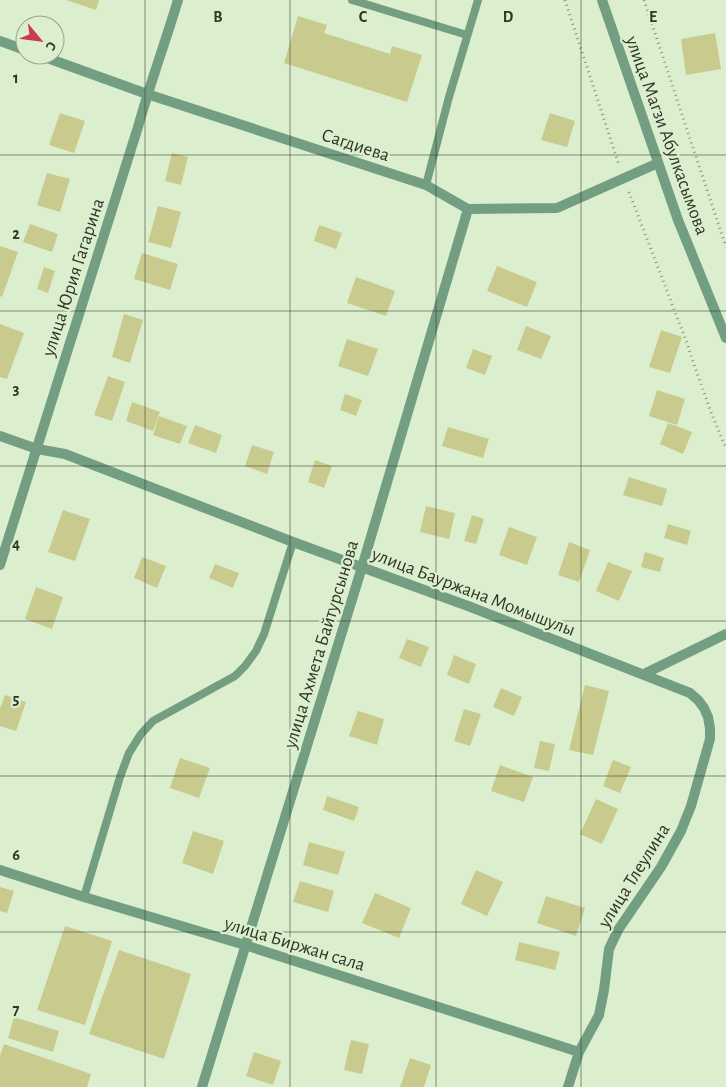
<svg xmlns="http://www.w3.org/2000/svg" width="726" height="1087" font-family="'Alegreya Sans',sans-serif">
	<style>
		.building { fill: #c9cb8e }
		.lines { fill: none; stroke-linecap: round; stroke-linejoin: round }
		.path { stroke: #899880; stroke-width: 3; stroke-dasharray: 1 4; stroke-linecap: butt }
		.lane { stroke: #739e81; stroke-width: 8 }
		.street { stroke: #739e81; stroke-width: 10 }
		.grid { fill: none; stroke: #2e3629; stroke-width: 1; stroke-opacity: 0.55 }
		.labels { text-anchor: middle; stroke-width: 4.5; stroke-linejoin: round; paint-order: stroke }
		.street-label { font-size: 19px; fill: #2e3629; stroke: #dbefce }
		.grid-label { font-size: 16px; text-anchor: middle; font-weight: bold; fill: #2e3629; stroke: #dbefce; stroke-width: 4.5; stroke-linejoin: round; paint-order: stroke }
	</style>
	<rect width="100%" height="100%" fill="#dbefce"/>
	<!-- building -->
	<path class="building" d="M 66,0 L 99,0 L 96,10 Z
		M 298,16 L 327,25 L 324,33 L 390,54 L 392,46 L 422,55 L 407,102 L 284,63 Z
		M 715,33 L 721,69 L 686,75 L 681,39 Z
		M 60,113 L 85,121 L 74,153 L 49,145 Z
		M 550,113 L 575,121 L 567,147 L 541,140 Z
		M 172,153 L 188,157 L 181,185 L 165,181 Z
		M 47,173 L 70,179 L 60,212 L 37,205 Z
		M 158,206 L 181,212 L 171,248 L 148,242 Z
		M 30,224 L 58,234 L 52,252 L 23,242 Z
		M 319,225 L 342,233 L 336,249 L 314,241 Z
		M 0,246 L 18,252 L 2,297 L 0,296 Z
		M 142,253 L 178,264 L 170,290 L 134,279 Z
		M 497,266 L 537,282 L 527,307 L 487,291 Z
		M 44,267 L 55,271 L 48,293 L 37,289 Z
		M 356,277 L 395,291 L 386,316 L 347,303 Z
		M 124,314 L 143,320 L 130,363 L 112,357 Z
		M 0,324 L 24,333 L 7,379 L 0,377 Z
		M 526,326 L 551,336 L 541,359 L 517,350 Z
		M 661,330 L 682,337 L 670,373 L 649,367 Z
		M 347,339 L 378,349 L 368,376 L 338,366 Z
		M 473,349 L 492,356 L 485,375 L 466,368 Z
		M 108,376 L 125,382 L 112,421 L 94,415 Z
		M 657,390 L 685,399 L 677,425 L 649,416 Z
		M 345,394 L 362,400 L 356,416 L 340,410 Z
		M 132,402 L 160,412 L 153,431 L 126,421 Z
		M 159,416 L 187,426 L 180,444 L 153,435 Z
		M 668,423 L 692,432 L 683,454 L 660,444 Z
		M 195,425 L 222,435 L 216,453 L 188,443 Z
		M 448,427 L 489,439 L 483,458 L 442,446 Z
		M 252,445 L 274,452 L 267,474 L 245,466 Z
		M 315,460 L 332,466 L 324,488 L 308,482 Z
		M 629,477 L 667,489 L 662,506 L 623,495 Z
		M 426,506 L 455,513 L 449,539 L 420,532 Z
		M 63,510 L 90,519 L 75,561 L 48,552 Z
		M 472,515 L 484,519 L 476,544 L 464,541 Z
		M 668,524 L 691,531 L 687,545 L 664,538 Z
		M 509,527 L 537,537 L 527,565 L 499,555 Z
		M 569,542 L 590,550 L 579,582 L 558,575 Z
		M 645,552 L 664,558 L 660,572 L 641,567 Z
		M 142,557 L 166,566 L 157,588 L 134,578 Z
		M 608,562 L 632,571 L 619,601 L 596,591 Z
		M 215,564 L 239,573 L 233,588 L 209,578 Z
		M 36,587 L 63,597 L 52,629 L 25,619 Z
		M 407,639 L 429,647 L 421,667 L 399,658 Z
		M 454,655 L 476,664 L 469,684 L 447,675 Z
		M 585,685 L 609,691 L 593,755 L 569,750 Z
		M 501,688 L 522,697 L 514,716 L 493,707 Z
		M 5,695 L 26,702 L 16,731 L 0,726 L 0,708 Z
		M 464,709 L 481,714 L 470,746 L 454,741 Z
		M 358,711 L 384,719 L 377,745 L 349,736 Z
		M 540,741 L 555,744 L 549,771 L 534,768 Z
		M 180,758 L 210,768 L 199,798 L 170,788 Z
		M 613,760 L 631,767 L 620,793 L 603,786 Z
		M 500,765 L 533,777 L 524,802 L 491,791 Z
		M 327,796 L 359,807 L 354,821 L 323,810 Z
		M 596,799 L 618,809 L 602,844 L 580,834 Z
		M 193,831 L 224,841 L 213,874 L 182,863 Z
		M 309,842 L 345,852 L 338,875 L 303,865 Z
		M 476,870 L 503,882 L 487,916 L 461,904 Z
		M 300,881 L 334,891 L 328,912 L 293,902 Z
		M 0,887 L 14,891 L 7,913 L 0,911 Z
		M 375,893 L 411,908 L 399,938 L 362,923 Z
		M 546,896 L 585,908 L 576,936 L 537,923 Z
		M 65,926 L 112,941 L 85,1025 L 37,1010 Z
		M 519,942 L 560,952 L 555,970 L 515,960 Z
		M 119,950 L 191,974 L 164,1059 L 89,1034 Z
		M 14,1017 L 59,1031 L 53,1052 L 8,1038 Z
		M 351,1040 L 369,1044 L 362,1074 L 344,1070 Z
		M 4,1044 L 91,1074 L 87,1087 L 0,1087 L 0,1056 Z
		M 254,1052 L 281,1061 L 273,1085 L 246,1076 Z
		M 410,1058 L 431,1065 L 424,1087 L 400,1087 Z"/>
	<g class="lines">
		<!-- path -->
		<path class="path" d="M 565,0 L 619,165
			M 644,0 L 726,247
			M 629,192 L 687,343 L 690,353 L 712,415 L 726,448"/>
		<!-- lane -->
		<path class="lane" d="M 352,0 L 467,35
			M 426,185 L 449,97 L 478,0
			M 84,897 L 120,777 L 129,753 L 141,734 L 153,721 L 235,676 L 245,666 L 256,651 L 264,634 L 293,542"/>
		<!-- street -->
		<path class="street" d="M 602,0 L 678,220 L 726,338
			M 0,41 L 25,50
			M 39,55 L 147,94 L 426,185 L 468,209 L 557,208 L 658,163
			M 0,436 L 37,449 L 65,454 L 293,542 L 468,606 L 690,693 L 698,700 L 704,708 L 708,717 L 710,728 L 710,739 L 691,806 L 681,831 L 661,867 L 618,930 L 609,949 L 604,990 L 599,1015 L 579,1052 L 568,1087
			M 0,565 L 138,127 C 150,84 165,43 178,0
			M 644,674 L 726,634
			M 0,870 L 84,897 L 245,945 L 579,1052
			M 202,1087 L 362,567 L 468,209"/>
	</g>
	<!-- grid -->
	<path class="grid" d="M 145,0 L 145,1087M 290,0 L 290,1087M 436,0 L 436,1087M 581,0 L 581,1087M 0,155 L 726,155M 0,311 L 726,311M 0,466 L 726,466M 0,621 L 726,621M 0,776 L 726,776M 0,932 L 726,932"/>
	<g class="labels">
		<!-- street labels -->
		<g class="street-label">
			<text transform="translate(668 135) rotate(70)" y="7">улица Магзи Абулкасымова</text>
			<text transform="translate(356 144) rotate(18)" y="7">Сагдиева</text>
			<text transform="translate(72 277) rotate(-72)" y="7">улица Юрия Гагарина</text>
			<text transform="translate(474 591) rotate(21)" y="7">улица Бауржана Момышулы</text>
			<text transform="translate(320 644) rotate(-73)" y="7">улица Ахмета Байтурсынова</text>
			<text transform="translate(633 875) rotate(-58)" y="7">улица Тлеулина</text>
			<text transform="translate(295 943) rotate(17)" y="7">улица Биржан сала</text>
		</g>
	</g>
	<g class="grid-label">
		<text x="218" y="22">B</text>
		<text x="363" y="22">C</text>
		<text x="508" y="22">D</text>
		<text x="653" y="22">E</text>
		<text x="16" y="83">1</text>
		<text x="16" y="239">2</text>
		<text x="16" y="394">3</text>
		<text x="16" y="549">4</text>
		<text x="16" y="704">5</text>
		<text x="16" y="860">6</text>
		<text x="16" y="1015">7</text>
	</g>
	<!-- north arrow -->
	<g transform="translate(40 40) rotate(119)"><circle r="24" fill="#dbefce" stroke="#96a58c"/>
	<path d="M0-4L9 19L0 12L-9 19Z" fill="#cc3b4c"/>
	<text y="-8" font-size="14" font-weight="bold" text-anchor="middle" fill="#2e3629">С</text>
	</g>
</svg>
